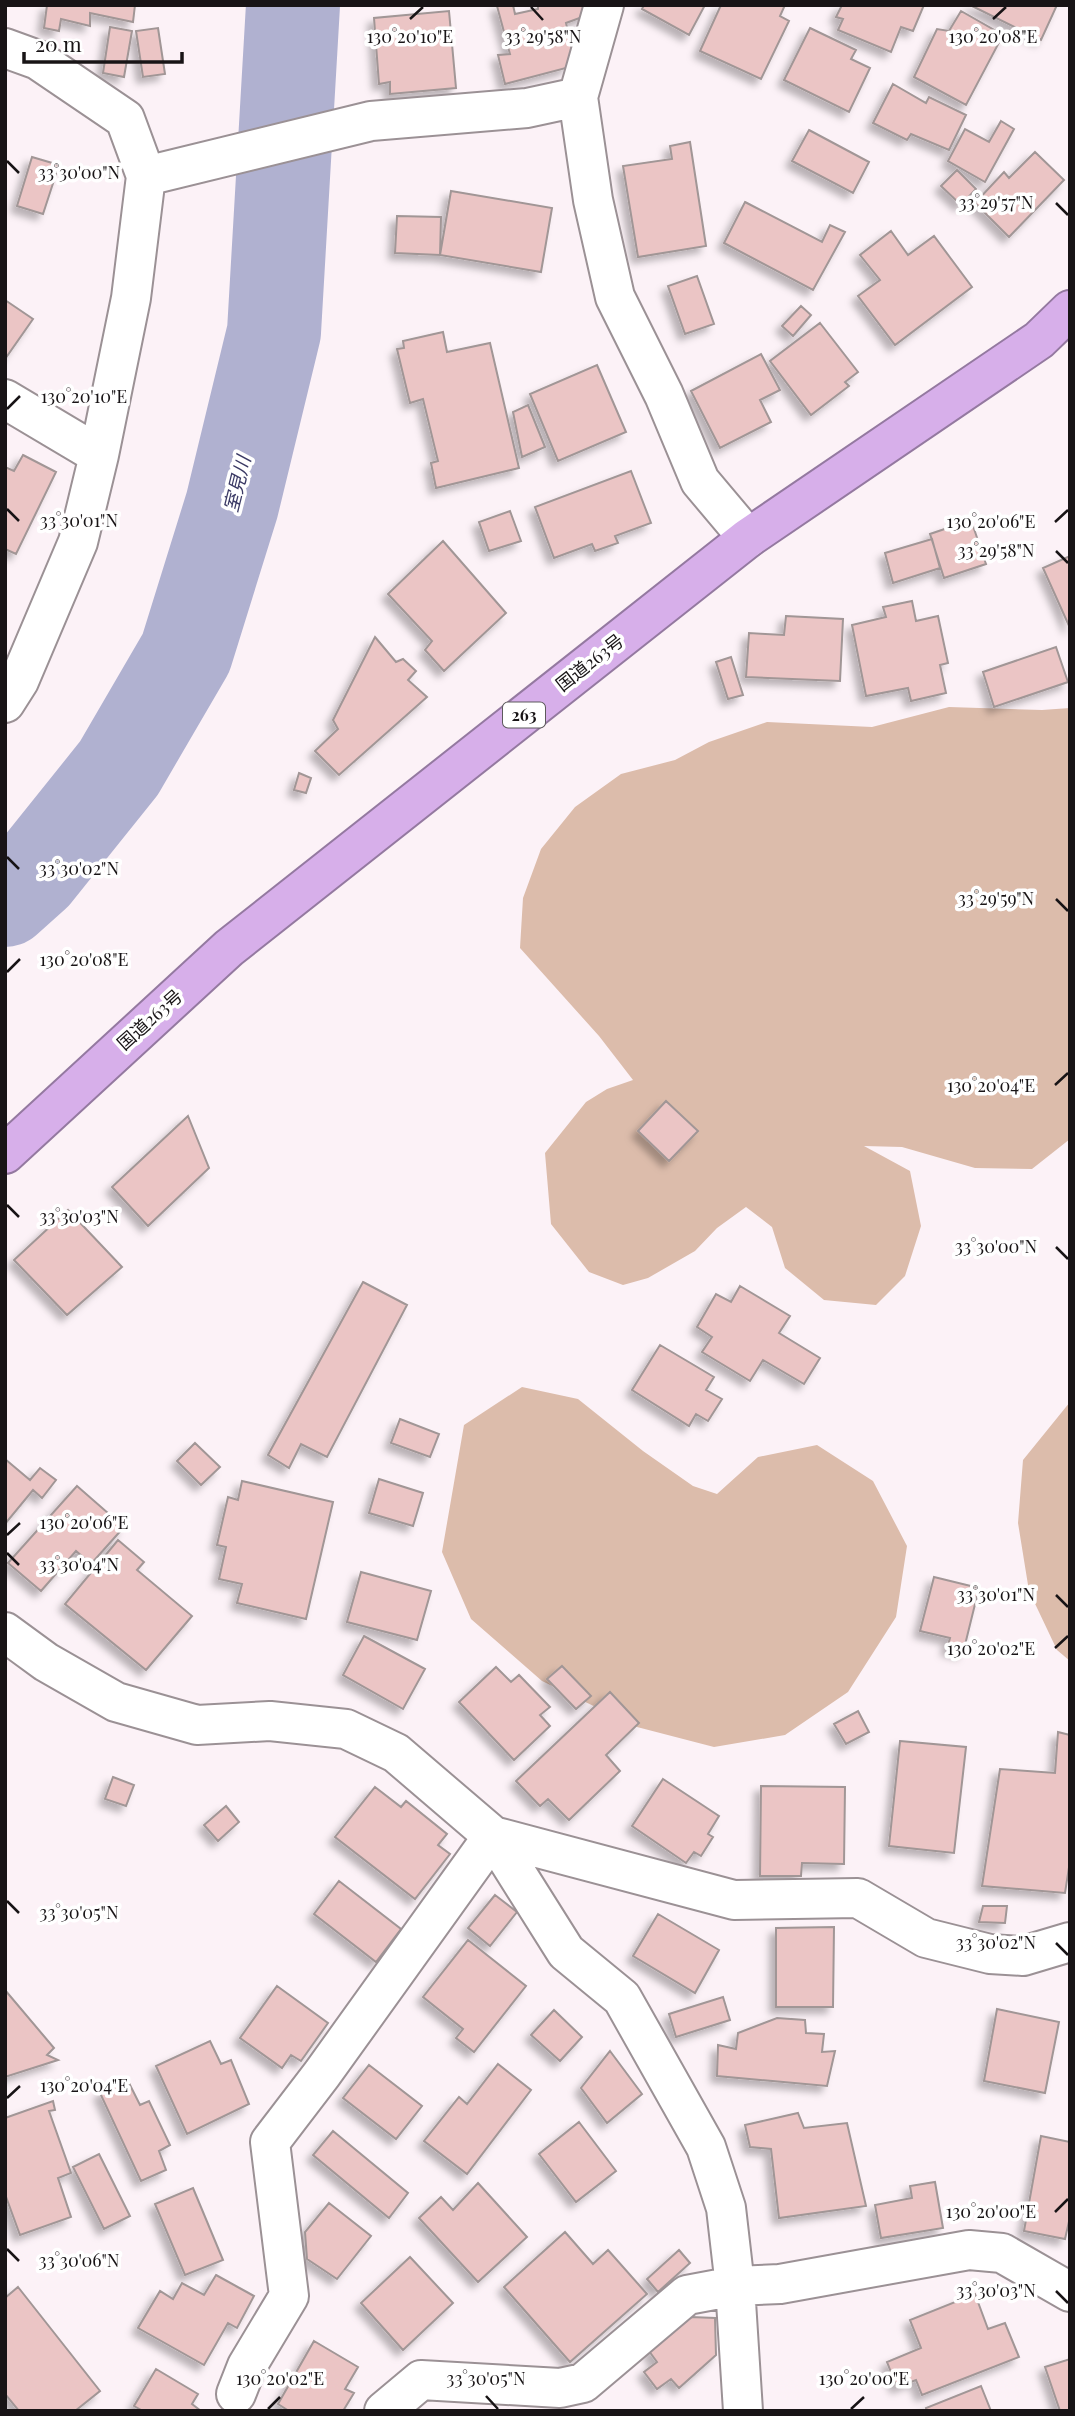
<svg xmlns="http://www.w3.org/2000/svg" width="1075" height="2416" font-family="'Playfair Display','Noto Sans JP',serif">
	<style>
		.forest { fill: #dcbcab }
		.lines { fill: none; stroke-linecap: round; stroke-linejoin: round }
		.river { stroke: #b0b1d0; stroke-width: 94 }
		.building { fill: #ebc5c5; stroke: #a19696; stroke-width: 2; filter: url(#shadow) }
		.minor-casing { stroke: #9b9195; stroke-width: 42 }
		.highway-casing { stroke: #9479a0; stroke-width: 42 }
		.minor { stroke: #fff; stroke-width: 38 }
		.highway { stroke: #d7afea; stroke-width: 38 }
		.ticks { fill: none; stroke: #181416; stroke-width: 2.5 }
		.labels { text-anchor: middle; stroke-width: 7; stroke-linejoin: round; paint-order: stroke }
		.shield { fill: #fff; stroke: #5d5a5c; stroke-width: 2 }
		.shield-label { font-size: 16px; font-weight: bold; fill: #181416 }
		.street-label { font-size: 18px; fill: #181416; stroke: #fff }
		.water-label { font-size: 19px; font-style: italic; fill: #3a3964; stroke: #fff }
		.ticks-label { font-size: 18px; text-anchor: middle; fill: #181416; stroke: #fff; stroke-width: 7; stroke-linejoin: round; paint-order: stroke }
	</style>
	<defs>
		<filter id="shadow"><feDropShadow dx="-6" dy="6" stdDeviation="3.5" flood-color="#0004"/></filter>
	</defs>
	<rect width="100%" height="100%" fill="#fcf2f7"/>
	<!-- forest -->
	<path class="forest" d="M 949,707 L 1042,710 L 1070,708 L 1070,1139 L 1032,1169 L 975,1168 L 902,1147 L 864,1146 L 910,1171 L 921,1226 L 905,1276 L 876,1305 L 824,1300 L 785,1268 L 772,1227 L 746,1207 L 717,1228 L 695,1251 L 648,1278 L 623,1285 L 589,1272 L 551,1224 L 545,1153 L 586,1102 L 607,1089 L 633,1080 L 599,1036 L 520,948 L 523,898 L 541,849 L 575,807 L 621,774 L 675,760 L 709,742 L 767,722 L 872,727 Z
		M 522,1387 L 578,1399 L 643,1451 L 693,1486 L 717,1494 L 758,1457 L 817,1445 L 873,1481 L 907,1546 L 896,1617 L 848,1692 L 785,1735 L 714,1747 L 637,1727 L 542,1681 L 471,1619 L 442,1552 L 464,1425 Z
		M 1070,1402 L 1070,1661 L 1057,1650 L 1029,1591 L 1018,1523 L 1023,1460 Z"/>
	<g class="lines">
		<!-- river -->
		<path class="river" d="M 5,900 L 34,874 L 119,768 L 186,653 L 232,505 L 274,332 L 293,5"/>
	</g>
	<!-- building -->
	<path class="building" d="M 47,5 L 135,5 L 133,22 L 90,13 L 90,26 L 61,19 L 59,31 L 44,28 Z
		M 501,5 L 513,5 L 515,14 L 538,9 L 538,5 L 585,5 L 588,15 L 566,23 L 573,53 L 566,68 L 505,84 L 498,55 L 510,54 L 497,6 Z
		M 644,5 L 705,5 L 689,35 L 642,9 Z
		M 721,5 L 785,5 L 780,16 L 789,21 L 761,79 L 700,51 Z
		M 842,5 L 924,5 L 913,31 L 901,27 L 891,52 L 838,30 L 843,19 L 836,17 Z
		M 970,5 L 1057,5 L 1041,40 Z
		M 449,11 L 456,88 L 390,94 L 390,82 L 379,84 L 374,18 Z
		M 961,11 L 1003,35 L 966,105 L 914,77 L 937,29 L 949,31 Z
		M 110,27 L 132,31 L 124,77 L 103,73 Z
		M 158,28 L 165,74 L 143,77 L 136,31 Z
		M 810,28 L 856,50 L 851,59 L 870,68 L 849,112 L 784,80 Z
		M 893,84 L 926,103 L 929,97 L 966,115 L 949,150 L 911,134 L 907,140 L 873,123 Z
		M 1001,121 L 1014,129 L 985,182 L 948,161 L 965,129 L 989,142 Z
		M 809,130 L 869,162 L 853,193 L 792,161 Z
		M 690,142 L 706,246 L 638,257 L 623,166 L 672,159 L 670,146 Z
		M 1035,152 L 1064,180 L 1009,237 L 975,203 L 1004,172 L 1009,178 Z
		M 32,157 L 59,165 L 43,214 L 17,206 Z
		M 957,170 L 976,189 L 961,205 L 941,186 Z
		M 451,191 L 552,208 L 541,272 L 440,255 Z
		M 745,202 L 822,242 L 830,225 L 845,232 L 813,290 L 724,243 Z
		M 397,216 L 441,217 L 440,255 L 395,253 Z
		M 891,231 L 908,255 L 934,236 L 972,287 L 895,345 L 858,296 L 880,280 L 860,255 Z
		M 697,276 L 714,324 L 685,334 L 668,286 Z
		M 5,300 L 33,319 L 5,359 Z
		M 801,306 L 811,315 L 793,336 L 782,326 Z
		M 820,323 L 858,372 L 845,382 L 849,386 L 811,415 L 770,361 Z
		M 443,332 L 447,352 L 490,343 L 519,468 L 436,488 L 431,463 L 438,461 L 423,399 L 410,403 L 397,349 L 404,348 L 403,341 Z
		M 761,354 L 780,390 L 760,400 L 771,422 L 720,448 L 691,391 Z
		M 597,365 L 626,432 L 558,461 L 530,394 Z
		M 528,405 L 545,447 L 522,457 L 513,412 Z
		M 23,455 L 56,472 L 16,554 L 5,549 L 5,467 L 14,471 Z
		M 631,471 L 651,523 L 615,536 L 618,543 L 595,551 L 592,544 L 554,558 L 535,507 Z
		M 510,511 L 521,541 L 489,551 L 479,522 Z
		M 971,520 L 986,564 L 944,578 L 930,534 Z
		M 932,539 L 940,568 L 893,583 L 885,553 Z
		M 443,541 L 506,613 L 444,671 L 425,650 L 432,641 L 388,594 Z
		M 1070,556 L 1070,628 L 1043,568 Z
		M 912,601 L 916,621 L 938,616 L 948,663 L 940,665 L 946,693 L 911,701 L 908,688 L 866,696 L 852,625 L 886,617 L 883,607 Z
		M 786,616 L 843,619 L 840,681 L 746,677 L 749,633 L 784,635 Z
		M 375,637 L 396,662 L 403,659 L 416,671 L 408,680 L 427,697 L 339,775 L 315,751 L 338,729 L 333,720 Z
		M 1056,647 L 1068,682 L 994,707 L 983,672 Z
		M 731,657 L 743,695 L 728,699 L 716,662 Z
		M 299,773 L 311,778 L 306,793 L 294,790 Z
		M 666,1101 L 698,1131 L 669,1161 L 638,1131 Z
		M 188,1116 L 209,1168 L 148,1226 L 112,1187 Z
		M 68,1210 L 122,1267 L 67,1315 L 14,1260 Z
		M 363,1282 L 407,1305 L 327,1457 L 301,1444 L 289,1468 L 268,1455 Z
		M 740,1286 L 790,1316 L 779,1333 L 820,1358 L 804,1384 L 763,1360 L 750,1381 L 702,1352 L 712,1337 L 697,1327 L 716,1294 L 731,1302 Z
		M 660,1345 L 714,1377 L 706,1390 L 722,1399 L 708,1421 L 696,1414 L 689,1426 L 632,1390 Z
		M 400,1419 L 439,1434 L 430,1457 L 391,1443 Z
		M 195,1443 L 220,1467 L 201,1485 L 177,1461 Z
		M 5,1459 L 30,1480 L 40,1468 L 56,1480 L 42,1498 L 33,1490 L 5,1524 Z
		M 379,1479 L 423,1493 L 413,1526 L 369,1513 Z
		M 242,1481 L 333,1502 L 306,1619 L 237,1603 L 242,1584 L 219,1579 L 226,1547 L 217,1545 L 228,1497 L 238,1500 Z
		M 77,1486 L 124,1527 L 91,1564 L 76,1551 L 41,1591 L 8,1563 Z
		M 118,1540 L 144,1562 L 137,1570 L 192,1616 L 146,1670 L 65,1604 Z
		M 361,1572 L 431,1591 L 417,1640 L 347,1622 Z
		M 934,1577 L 979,1588 L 963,1653 L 947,1649 L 950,1638 L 920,1631 Z
		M 364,1636 L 425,1669 L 403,1709 L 343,1675 Z
		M 562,1666 L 591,1696 L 576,1709 L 547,1679 Z
		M 496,1667 L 511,1682 L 519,1675 L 550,1707 L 540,1715 L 550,1726 L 514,1760 L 459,1702 Z
		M 610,1692 L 639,1723 L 606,1755 L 620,1771 L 569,1820 L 548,1799 L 540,1806 L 516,1781 Z
		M 858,1711 L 869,1732 L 846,1744 L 834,1724 Z
		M 1058,1732 L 1070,1735 L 1070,1861 L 1065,1893 L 982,1886 L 1000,1769 L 1055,1773 Z
		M 900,1741 L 966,1747 L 954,1853 L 889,1846 Z
		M 113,1777 L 134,1785 L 126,1806 L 105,1799 Z
		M 663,1779 L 719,1816 L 708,1834 L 713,1837 L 701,1856 L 694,1852 L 686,1863 L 632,1826 Z
		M 761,1786 L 845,1787 L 844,1864 L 802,1863 L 801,1876 L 760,1876 Z
		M 375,1787 L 401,1807 L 406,1801 L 447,1834 L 438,1845 L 450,1854 L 415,1899 L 335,1837 Z
		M 226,1806 L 239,1822 L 218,1841 L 204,1825 Z
		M 339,1881 L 401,1929 L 376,1962 L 314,1914 Z
		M 495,1895 L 517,1912 L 490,1946 L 468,1928 Z
		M 983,1906 L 1007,1906 L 1005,1923 L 979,1922 Z
		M 658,1914 L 719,1950 L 695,1993 L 633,1956 Z
		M 834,1927 L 833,2007 L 776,2007 L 776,1928 Z
		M 468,1940 L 526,1986 L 474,2052 L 456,2038 L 463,2029 L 423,1997 Z
		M 277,1986 L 328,2023 L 301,2061 L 291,2055 L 282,2068 L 240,2038 Z
		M 5,1990 L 54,2048 L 47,2055 L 58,2060 L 5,2077 Z
		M 723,1997 L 730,2020 L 676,2037 L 669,2014 Z
		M 997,2009 L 1059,2022 L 1045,2093 L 984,2081 Z
		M 554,2010 L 582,2037 L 560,2061 L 531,2035 Z
		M 777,2018 L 805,2020 L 806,2033 L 824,2034 L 822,2052 L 835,2051 L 827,2086 L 717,2076 L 718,2045 L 736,2049 L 738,2033 Z
		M 210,2041 L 221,2064 L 231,2060 L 249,2104 L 187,2134 L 156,2066 Z
		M 610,2051 L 642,2094 L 607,2123 L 581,2088 Z
		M 498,2064 L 531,2090 L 467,2174 L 424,2141 L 459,2097 L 467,2104 Z
		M 369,2065 L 422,2106 L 396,2139 L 343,2098 Z
		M 127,2079 L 140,2105 L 149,2101 L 170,2145 L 159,2151 L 166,2170 L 141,2181 L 100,2093 Z
		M 53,2101 L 55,2110 L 49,2111 L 71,2173 L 58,2178 L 71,2217 L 20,2235 L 5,2194 L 5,2118 Z
		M 798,2113 L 804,2128 L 847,2123 L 866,2206 L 779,2218 L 771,2149 L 750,2147 L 745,2125 Z
		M 579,2122 L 616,2171 L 576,2202 L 539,2154 Z
		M 333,2131 L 408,2193 L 389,2218 L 313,2155 Z
		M 1041,2136 L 1070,2142 L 1070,2217 L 1065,2239 L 1024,2231 Z
		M 99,2154 L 130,2216 L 104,2229 L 73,2167 Z
		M 935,2182 L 943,2228 L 881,2238 L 875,2205 L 912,2198 L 910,2186 Z
		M 478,2183 L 527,2237 L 478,2282 L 419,2218 L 441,2197 L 453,2210 Z
		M 193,2188 L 223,2260 L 185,2275 L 155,2204 Z
		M 329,2203 L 371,2236 L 337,2279 L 307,2259 L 305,2232 Z
		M 565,2232 L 593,2264 L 608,2250 L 647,2294 L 570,2362 L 504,2287 Z
		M 679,2250 L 690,2263 L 658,2292 L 647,2279 Z
		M 410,2257 L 453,2303 L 403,2350 L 361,2303 Z
		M 216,2275 L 254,2296 L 237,2328 L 228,2323 L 204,2365 L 138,2328 L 160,2291 L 173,2299 L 182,2283 L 204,2295 Z
		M 18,2287 L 100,2391 L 75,2411 L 19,2411 L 5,2394 L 5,2298 Z
		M 975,2294 L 988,2329 L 1005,2323 L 1019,2357 L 922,2395 L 916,2380 L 897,2387 L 887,2362 L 921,2348 L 910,2320 Z
		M 691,2317 L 715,2318 L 716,2355 L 679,2388 L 671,2379 L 657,2389 L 644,2372 L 657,2362 L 649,2351 Z
		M 314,2341 L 358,2367 L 345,2389 L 354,2393 L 343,2411 L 289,2411 L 278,2404 Z
		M 1070,2359 L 1070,2411 L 1060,2411 L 1045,2367 Z
		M 156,2369 L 198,2394 L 192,2404 L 201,2411 L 143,2411 L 134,2406 Z
		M 981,2386 L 991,2411 L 927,2411 L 926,2408 Z"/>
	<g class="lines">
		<defs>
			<path id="minor" d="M 5,48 L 38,60 L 125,119 L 146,176 L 131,298 L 99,455 L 78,542 L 19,681 L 5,703
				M 578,97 L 604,5
				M 146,176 L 371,121 L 527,108 L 578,97 L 593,200 L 615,297 L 664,395 L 700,481 L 748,538
				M 5,399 L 99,455
				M 5,1632 L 46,1662 L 116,1702 L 197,1725 L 270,1721 L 346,1729 L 396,1753 L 493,1836 L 566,1952 L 622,1998 L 706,2147 L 726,2208 L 735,2286 L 743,2411
				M 493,1836 L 734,1900 L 858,1898 L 926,1938 L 990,1954 L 1023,1956 L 1070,1942
				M 236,2394 L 247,2366 L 289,2296 L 270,2142 L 322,2074 L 493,1836
				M 384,2411 L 421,2380 L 560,2388 L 583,2383 L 687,2295 L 735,2286 L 780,2284 L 969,2250 L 1002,2253 L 1070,2292"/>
			<path id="highway" d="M 5,1154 L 229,948 L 748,538 L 1039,340 L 1070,310"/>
		</defs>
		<!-- minor casing -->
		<use href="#minor" class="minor-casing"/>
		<!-- highway casing -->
		<use href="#highway" class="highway-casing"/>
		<!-- minor -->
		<use href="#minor" class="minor"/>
		<!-- highway -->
		<use href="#highway" class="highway"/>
	</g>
	<!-- ticks -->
	<path class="ticks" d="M 531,7 L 543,20M 410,19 L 423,7M 993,19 L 1006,7M 7,161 L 19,173M 1056,203 L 1068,215M 7,409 L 20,396M 7,509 L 19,521M 1055,522 L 1068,510M 1056,551 L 1068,563M 7,857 L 19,869M 1056,899 L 1068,911M 7,972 L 20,959M 1055,1085 L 1068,1073M 7,1205 L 19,1217M 1056,1247 L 1068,1259M 7,1535 L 20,1523M 7,1553 L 19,1565M 1056,1595 L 1068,1607M 1055,1648 L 1068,1636M 7,1901 L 19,1913M 1056,1943 L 1068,1955M 7,2098 L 20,2086M 1055,2212 L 1068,2199M 7,2249 L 19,2261M 1056,2291 L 1068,2303M 486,2396 L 498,2409M 268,2409 L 280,2397M 851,2409 L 864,2397"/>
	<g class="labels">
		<!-- shield labels -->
		<rect class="shield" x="503" y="702.5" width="42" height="25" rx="5"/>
		<g class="shield-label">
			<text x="524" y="721">263</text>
		</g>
		<!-- street labels -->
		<g class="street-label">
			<text transform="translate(590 663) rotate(-38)" y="6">国道263号</text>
			<text transform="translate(150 1020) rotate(-42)" y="6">国道263号</text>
		</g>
		<!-- water labels -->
		<g class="water-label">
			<text transform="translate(237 484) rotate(-76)" y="7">室見川</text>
		</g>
	</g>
	<g class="ticks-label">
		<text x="410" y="43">130°20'10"E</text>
		<text x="993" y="43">130°20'08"E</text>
		<text x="543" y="43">33°29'58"N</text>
		<text x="79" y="179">33°30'00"N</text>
		<text x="996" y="209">33°29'57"N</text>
		<text x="84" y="403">130°20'10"E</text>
		<text x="79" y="527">33°30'01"N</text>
		<text x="991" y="528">130°20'06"E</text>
		<text x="996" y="557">33°29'58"N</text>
		<text x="79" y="875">33°30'02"N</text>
		<text x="996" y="905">33°29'59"N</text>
		<text x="84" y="966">130°20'08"E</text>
		<text x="991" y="1092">130°20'04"E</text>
		<text x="79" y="1223">33°30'03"N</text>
		<text x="996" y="1253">33°30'00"N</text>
		<text x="84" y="1529">130°20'06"E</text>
		<text x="79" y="1571">33°30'04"N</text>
		<text x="996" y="1601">33°30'01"N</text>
		<text x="991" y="1655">130°20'02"E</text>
		<text x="79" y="1919">33°30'05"N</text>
		<text x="996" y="1949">33°30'02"N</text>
		<text x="84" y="2092">130°20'04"E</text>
		<text x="991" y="2218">130°20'00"E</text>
		<text x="79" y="2267">33°30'06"N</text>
		<text x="996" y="2297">33°30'03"N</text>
		<text x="486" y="2385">33°30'05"N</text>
		<text x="280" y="2385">130°20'02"E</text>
		<text x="864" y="2385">130°20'00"E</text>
	</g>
	<!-- border -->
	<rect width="1075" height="2416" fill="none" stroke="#181416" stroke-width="14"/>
	<!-- scale -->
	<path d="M24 52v10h158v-10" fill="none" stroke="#181416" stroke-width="3.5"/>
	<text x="35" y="52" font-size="21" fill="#181416" stroke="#ffffff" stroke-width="5" paint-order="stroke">20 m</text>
</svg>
